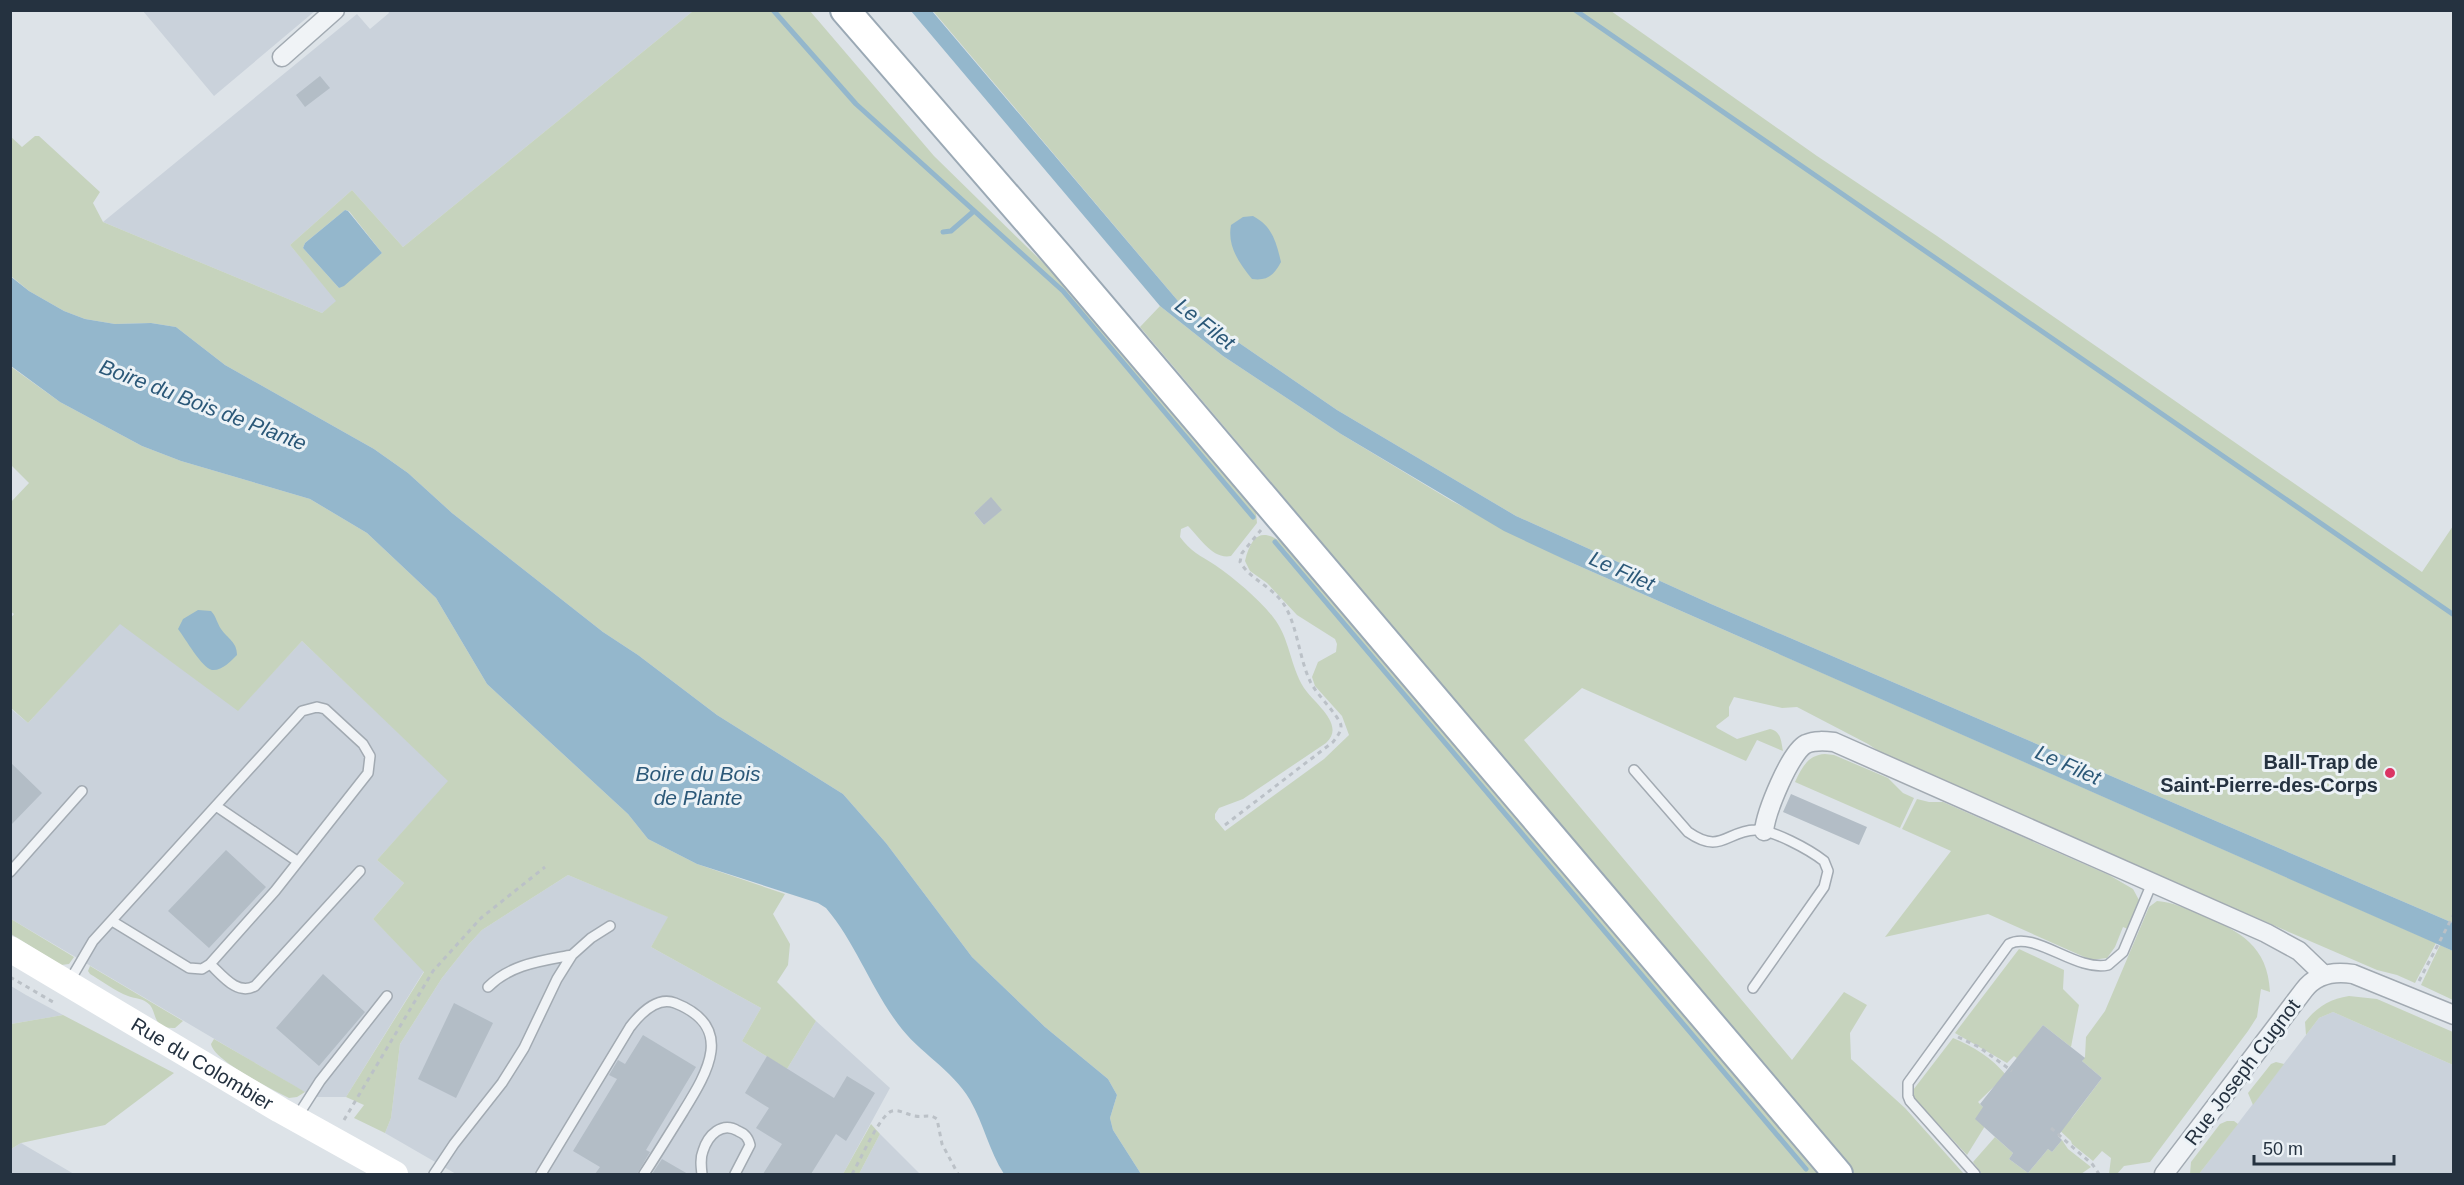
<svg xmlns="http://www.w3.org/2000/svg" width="2464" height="1185" font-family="Helvetica,sans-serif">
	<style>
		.built { fill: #cad2db }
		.green { fill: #c6d3bd; fill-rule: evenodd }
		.water { fill: #94b7cc }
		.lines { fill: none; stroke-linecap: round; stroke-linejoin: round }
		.stream { stroke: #94b7cc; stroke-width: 5 }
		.building { fill: #b3bdc6 }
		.lane-casing { stroke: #a2aab2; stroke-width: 12 }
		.street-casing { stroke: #a2aab2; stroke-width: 21 }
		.primary-casing { stroke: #9ba9b5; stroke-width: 32 }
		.path { stroke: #bbc1c7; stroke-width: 3; stroke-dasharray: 4.5 4.5; stroke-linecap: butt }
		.lane { stroke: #f0f3f6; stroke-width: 9 }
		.street { stroke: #f0f3f6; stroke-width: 18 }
		.secondary { stroke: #fff; stroke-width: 26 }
		.primary { stroke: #fff; stroke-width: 28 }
		.poi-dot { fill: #db3463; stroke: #ecf2f6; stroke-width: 2 }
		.labels { text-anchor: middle; stroke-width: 6; stroke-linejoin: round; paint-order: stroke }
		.poi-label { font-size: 20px; font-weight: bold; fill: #253240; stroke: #ecf2f6; text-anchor: end }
		.street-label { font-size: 20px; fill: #253240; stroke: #ecf2f6 }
		.water-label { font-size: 21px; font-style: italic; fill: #2b5878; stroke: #ecf2f6 }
	</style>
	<rect width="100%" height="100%" fill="#dde3e8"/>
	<!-- built -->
	<path class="built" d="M 143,11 L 315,11 L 214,96 Z
		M 388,11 L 693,11 L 403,247 L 352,190 L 290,245 L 337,301 L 322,313 L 103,222 L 357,14 L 370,29 L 389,13 Z
		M 120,623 L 238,710 L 302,641 L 449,781 L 377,860 L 404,883 L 373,919 L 424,971 L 346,1097 L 313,1097 L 11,919 L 10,708 L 28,723 Z
		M 568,875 L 669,917 L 651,947 L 761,1008 L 742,1041 L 787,1069 L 816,1021 L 890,1088 L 843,1174 L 456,1174 L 385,1133 L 391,1118 L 400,1044 L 442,978 L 469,944 L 482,930 Z
		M 11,986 L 26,995 L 63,1015 L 11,1024 Z
		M 2333,1012 L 2453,1065 L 2453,1174 L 2199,1174 L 2319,1018 Z
		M 880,1134 L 920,1174 L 859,1174 Z
		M 21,1143 L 74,1174 L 11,1174 L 11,1149 Z"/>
	<!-- green -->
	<path class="green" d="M 693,11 L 810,11 L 934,156 L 1071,290 L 1252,505 L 1256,513 L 1257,523 L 1231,556 C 1213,560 1199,537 1188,526 L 1181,529 L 1180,537 C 1190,551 1201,556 1215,565 C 1235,579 1258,598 1273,617 C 1290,638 1290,666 1304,688 C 1315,704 1346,725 1326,743 L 1243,799 L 1219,808 L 1215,814 L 1215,819 L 1225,831 L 1324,759 L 1349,735 L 1342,716 L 1315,686 L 1312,677 L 1318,662 L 1336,652 L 1337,644 L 1335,639 L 1297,615 L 1267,583 L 1250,571 L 1245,561 C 1253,527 1268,530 1290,549 L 1820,1174 L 1141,1174 L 1113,1130 L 1110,1118 L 1117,1095 L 1108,1079 L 1045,1027 L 972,957 L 886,843 L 843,794 L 717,715 L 638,655 L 603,632 L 452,513 L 408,473 L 374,449 L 225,365 L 176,327 L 151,323 L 115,324 L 85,319 L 64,311 L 29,291 L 11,276 L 10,136 L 22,147 L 35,136 L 39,136 L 100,192 L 93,203 L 103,222 L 322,313 L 336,301 L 290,245 L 352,190 L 403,247 ZM 345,210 L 349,211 L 382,253 L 339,288 L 303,248 L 305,243 ZM 991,498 L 1001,510 L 984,525 L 974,513 Z
		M 933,11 L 1611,11 L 1817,156 L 1937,236 L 2422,572 L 2453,526 L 2453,923 L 1711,604 L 1516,516 L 1337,410 L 1178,301 Z
		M 1160,306 L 1223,356 L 1341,434 L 1452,501 L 1570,562 L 2436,943 L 2415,983 L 2397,975 L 2377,970 L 1895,762 L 1868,744 L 1797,707 L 1782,708 L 1734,697 L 1729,707 L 1729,716 L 1716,726 L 1717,728 L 1737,739 L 1770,729 C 1781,731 1781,741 1783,751 L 1757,740 L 1746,761 L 1582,688 L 1524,740 L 1792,1060 L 1844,992 L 1867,1005 L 1850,1033 L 1851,1059 L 1905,1108 L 1964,1174 L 1855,1174 L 1140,327 Z
		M 10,366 L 60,402 L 142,446 L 181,461 L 310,499 L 367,533 L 436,598 L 487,684 L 628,814 L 648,839 L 697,864 L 785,894 L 773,914 L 790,944 L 788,965 L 777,982 L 816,1021 L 787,1069 L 742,1041 L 761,1008 L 651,947 L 668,917 L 568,875 L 482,930 L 469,944 L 442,978 L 400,1044 L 391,1118 L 385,1133 L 354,1118 L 364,1105 L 346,1097 L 424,972 L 373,919 L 404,883 L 377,860 L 448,781 L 302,641 L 238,711 L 120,624 L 28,723 L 11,708 L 10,619 L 14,614 L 10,611 L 11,502 L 29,483 L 11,465 Z
		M 1825,754 L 1834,755 L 1888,778 L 1903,793 L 1914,798 L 1900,828 L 1795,782 C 1802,767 1808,755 1825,754 Z
		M 1917,799 L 1929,802 L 1943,802 L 2109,875 L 2133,889 L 2139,900 L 2128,929 L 2123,927 L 2115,947 L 2107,958 L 2091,960 L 1988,914 L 1885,937 L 1951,851 L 1902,829 Z
		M 2157,901 C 2173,902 2187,909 2201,915 C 2240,931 2268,946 2270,992 L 2261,989 L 2257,1017 L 2248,1031 L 2150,1162 L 2124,1166 L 2117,1174 L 2109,1174 L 2111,1158 L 2102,1151 L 2093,1161 L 2072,1144 L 2071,1141 L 2054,1125 L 2072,1118 L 2102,1078 L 2082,1061 L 2085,1057 L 2086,1037 L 2105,1011 L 2149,907 Z
		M 11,919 L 74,957 L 69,964 L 61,965 L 11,934 Z
		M 2440,945 L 2453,951 L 2453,1000 L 2421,985 Z
		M 2019,949 L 2064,970 L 2063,989 L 2079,1005 L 2071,1047 L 2043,1025 L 2029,1043 L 2036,1050 L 2025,1064 L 2014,1056 L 2007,1063 L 1955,1033 Z
		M 90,966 L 183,1021 L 175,1028 C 152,1029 157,1013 150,1005 C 143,998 136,999 128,996 C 115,991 102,981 90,974 L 88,971 Z
		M 2349,996 L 2377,999 L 2453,1032 L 2453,1065 L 2333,1012 L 2319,1018 L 2306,1035 L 2305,1022 C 2317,1007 2330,999 2349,996 Z
		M 63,1015 L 174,1073 L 105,1125 L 21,1143 L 11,1149 L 11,1024 Z
		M 1953,1038 C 1973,1046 1993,1059 2006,1075 L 1978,1102 L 1983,1107 L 1985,1126 L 1967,1155 L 1910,1094 Z
		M 214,1039 L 295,1086 L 305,1092 L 297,1097 L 289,1098 C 272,1089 214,1061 211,1044 Z
		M 2276,1062 L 2284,1064 L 2253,1105 L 2248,1093 L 2271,1064 Z
		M 2227,1121 L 2234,1121 L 2238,1124 L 2199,1174 L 2190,1174 L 2191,1162 L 2220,1124 Z
		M 871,1124 L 880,1134 L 859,1174 L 843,1174 Z
		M 1995,1137 L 2013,1153 L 2009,1159 L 2028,1173 L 2048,1149 L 2052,1152 L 2062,1140 L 2068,1149 L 2091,1167 L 2081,1174 L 1982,1174 L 1973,1162 Z"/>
	<!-- water -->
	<path class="water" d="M 911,11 L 932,11 L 1178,301 L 1337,410 L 1516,516 L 1711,604 L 2453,923 L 2453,951 L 1570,562 L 1504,531 L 1341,434 L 1223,356 L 1160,306 Z
		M 345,210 L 348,211 L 382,253 L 344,286 L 339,288 L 303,248 L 305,243 Z
		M 1253,216 C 1272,226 1276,241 1281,262 C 1274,275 1268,281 1252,279 C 1239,263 1227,246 1231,225 L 1243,217 Z
		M 10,276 L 29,291 L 64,311 L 85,319 L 115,324 L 151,323 L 176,327 L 225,365 L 374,449 L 408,473 L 452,513 L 603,632 L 638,655 L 717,715 L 843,794 L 886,843 L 972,957 L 1045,1027 L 1108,1079 L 1117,1095 L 1110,1118 L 1113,1130 L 1141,1174 L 1004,1174 C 989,1151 984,1124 970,1100 C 952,1069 919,1053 898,1024 C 871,988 855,942 826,908 L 818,903 L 697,864 L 648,839 L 628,814 L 487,684 L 436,598 L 367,533 L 310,499 L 181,461 L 142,446 L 60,402 L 11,366 Z
		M 198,610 L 211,611 C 216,616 217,623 221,629 C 228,639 237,642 237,655 C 231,661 222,671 212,670 C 202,668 185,638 178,629 L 183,619 Z"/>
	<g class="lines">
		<!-- stream -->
		<path class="stream" d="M 773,10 L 856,104 L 1063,291 L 1253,517
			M 1575,10 L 2454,615
			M 943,232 L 951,231 L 974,211
			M 1275,542 L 1806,1169"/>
	</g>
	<!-- building -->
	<path class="building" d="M 320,76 L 330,88 L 305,107 L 296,95 Z
		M 991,497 L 1002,510 L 984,525 L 974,513 Z
		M 10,762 L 42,793 L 10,826 Z
		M 1791,794 L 1867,827 L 1859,845 L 1783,812 Z
		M 226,850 L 266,887 L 209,948 L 168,911 Z
		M 323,974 L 365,1012 L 319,1066 L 276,1028 Z
		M 454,1003 L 493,1023 L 456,1098 L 418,1079 Z
		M 2043,1025 L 2085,1058 L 2082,1061 L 2102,1078 L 2058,1136 L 2062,1140 L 2052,1152 L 2048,1149 L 2028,1173 L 2009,1159 L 2013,1153 L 1975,1119 L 1983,1107 L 1980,1104 Z
		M 643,1035 L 696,1067 L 646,1150 L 650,1152 L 637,1174 L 595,1174 L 600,1167 L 573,1151 L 617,1079 L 609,1075 L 618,1060 L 625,1064 Z
		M 767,1056 L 834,1098 L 847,1076 L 875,1093 L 846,1141 L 836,1134 L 811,1174 L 763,1174 L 782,1144 L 756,1128 L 769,1108 L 745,1093 Z
		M 662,1159 L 688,1174 L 652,1174 Z"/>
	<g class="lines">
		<defs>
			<path id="lane" d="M 1634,770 L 1688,832 C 1721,855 1726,831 1755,830 C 1772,829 1810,850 1824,861 L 1828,871 L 1824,887 L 1753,988
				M 216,806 L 297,861
				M 10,872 L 82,791
				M 210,964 C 222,975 237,996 255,986 L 360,871
				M 69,982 L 93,941 L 302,711 L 317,707 L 325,709 L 363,744 L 370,756 L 368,773 L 275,891 L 210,964 L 202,969 L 189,968 L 112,921
				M 488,987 C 511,964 541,961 572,955
				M 297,1117 L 320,1081 L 387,996
				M 434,1174 L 454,1144 L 502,1083 L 524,1048 L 557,979 L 572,955 L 591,938 L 610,926
				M 541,1174 L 630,1027 C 640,1014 657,996 675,1003 C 736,1027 707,1073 683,1112 C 670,1133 657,1154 644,1174
				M 702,1174 C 701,1166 700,1158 703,1151 C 708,1135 722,1121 738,1131 C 745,1134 748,1137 750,1145 L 735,1174
				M 1975,1174 L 1910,1101 L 1908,1096 L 1908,1083 L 2009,944 C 2034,930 2076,972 2108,965 L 2123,952 L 2152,883"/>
			<path id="street" d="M 282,57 L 335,10
				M 1764,831 C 1766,812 1790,752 1806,744 C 1815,740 1825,741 1834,742 L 2266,933 L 2299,951 L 2324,975
				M 2164,1174 L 2304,990 C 2316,974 2334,971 2353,974 L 2454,1015"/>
			<path id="primary" d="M 845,10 L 1060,258 L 1838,1174"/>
		</defs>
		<!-- lane casing -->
		<use href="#lane" class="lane-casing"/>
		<!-- street casing -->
		<use href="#street" class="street-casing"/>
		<!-- primary casing -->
		<use href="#primary" class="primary-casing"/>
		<!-- path -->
		<path class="path" d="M 1225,825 L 1333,742 C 1337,737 1341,732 1341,726 C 1341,718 1315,693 1310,681 C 1299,658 1297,623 1283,603 C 1271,586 1251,580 1240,562 L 1242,553 L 1261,530
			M 10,977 L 53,1002
			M 2419,981 L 2454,914
			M 1958,1037 L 1979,1047 L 2012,1071
			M 344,1120 L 433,971 L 481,918 L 545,867
			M 2051,1128 L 2093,1165 L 2099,1174
			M 852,1174 C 859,1163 880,1114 892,1111 C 899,1109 908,1115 915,1116 C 924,1118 929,1113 937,1119 L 942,1144 L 958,1174"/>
		<!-- lane -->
		<use href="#lane" class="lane"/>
		<!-- street -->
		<use href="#street" class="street"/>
		<!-- secondary -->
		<path class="secondary" id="s1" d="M 10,949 L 280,1110 L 395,1174"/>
		<!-- primary -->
		<use href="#primary" class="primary"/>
	</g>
	<!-- markers -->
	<circle class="poi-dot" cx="2390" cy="773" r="6"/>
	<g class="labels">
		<!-- poi labels -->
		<g class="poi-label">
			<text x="2378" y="769">Ball-Trap de<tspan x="2378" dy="23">Saint-Pierre-des-Corps</tspan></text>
		</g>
		<!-- street labels -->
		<g class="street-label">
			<text dy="7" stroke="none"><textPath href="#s1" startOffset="224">Rue du Colombier</textPath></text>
			<text transform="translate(2242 1072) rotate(-53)" y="7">Rue Joseph Cugnot</text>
		</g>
		<!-- water labels -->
		<g class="water-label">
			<text transform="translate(1205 324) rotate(38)" y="7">Le Filet</text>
			<text transform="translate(203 405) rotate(21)" y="7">Boire du Bois de Plante</text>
			<text transform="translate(1622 571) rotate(24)" y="7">Le Filet</text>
			<text transform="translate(2068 765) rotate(24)" y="7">Le Filet</text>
			<text x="698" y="781">Boire du Bois<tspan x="698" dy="24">de Plante</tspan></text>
		</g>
	</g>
	<!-- border -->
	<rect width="2464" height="1185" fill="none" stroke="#253240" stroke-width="24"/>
	<!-- scale -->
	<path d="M2254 1155v9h140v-9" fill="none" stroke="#253240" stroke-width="3"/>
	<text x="2263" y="1155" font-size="18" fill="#253240" stroke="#ecf2f6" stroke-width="4.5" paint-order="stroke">50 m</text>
</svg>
